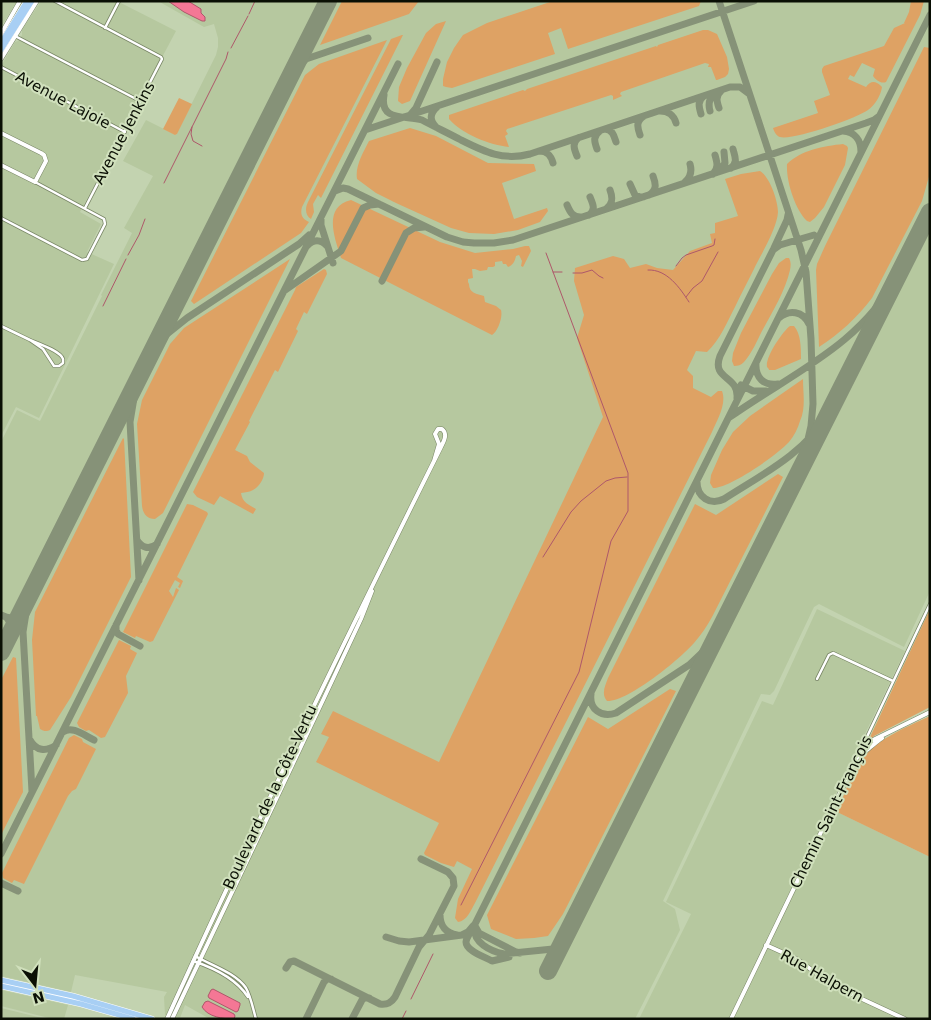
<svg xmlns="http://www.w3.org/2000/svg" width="931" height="1020" font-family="'DejaVu Sans',sans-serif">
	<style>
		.built { fill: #b6c89f }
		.green { fill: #dea264 }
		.water { fill: #f47795; stroke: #ae586a }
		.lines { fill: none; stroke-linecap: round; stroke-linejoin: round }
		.stream { stroke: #ae586a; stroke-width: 1 }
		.taxiway { stroke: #869278; stroke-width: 7 }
		.runway { stroke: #869278; stroke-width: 18 }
		.street-casing { stroke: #798666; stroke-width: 4 }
		.secondary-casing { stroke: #798666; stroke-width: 5 }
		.highway-casing { stroke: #fff; stroke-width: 6 }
		.street { stroke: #fff; stroke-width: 2.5 }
		.secondary { stroke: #fff; stroke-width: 4 }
		.highway { stroke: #a8cff4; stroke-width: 5 }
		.labels { text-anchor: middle; stroke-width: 4; stroke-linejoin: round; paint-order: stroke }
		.street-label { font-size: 15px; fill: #0a0f04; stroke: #d0e0bc }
	</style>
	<rect width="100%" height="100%" fill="#c3d3b0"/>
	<!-- built -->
	<path class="built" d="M 1,1 L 17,1 L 1,27 Z
		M 41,1 L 117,1 L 176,31 L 80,212 L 101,224 L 87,252 L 114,264 L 39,418 L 16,407 L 1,436 L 1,66 L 15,42 L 18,41 L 22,35 L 22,30 Z
		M 158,1 L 930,1 L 930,591 L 904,647 L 819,604 L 814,607 L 774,691 L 770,695 L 761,694 L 663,901 L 675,909 L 680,930 L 635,1019 L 210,1019 L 185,1005 L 180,1018 L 165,1015 L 164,997 L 167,992 L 75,975 L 71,992 L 1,976 L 1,442 L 17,410 L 40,421 L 102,296 L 101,295 L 132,233 L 124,228 L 153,176 L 123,161 L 146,120 L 176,135 L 216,55 L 218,47 L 218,38 L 214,24 L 204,27 Z
		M 817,609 L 905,651 L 829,808 L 930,857 L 930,1019 L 639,1019 L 691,914 L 666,902 L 762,701 L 773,705 Z
		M 1,990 L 68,1005 L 64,1019 L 53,1019 L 1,1006 Z
		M 1,1008 L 46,1019 L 1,1019 Z"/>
	<!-- green -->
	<path class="green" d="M 342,1 L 419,1 L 409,14 L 320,45 Z
		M 553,1 L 701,1 L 699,6 L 568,49 L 561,28 L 548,33 L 555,54 L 452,88 L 446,87 L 443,86 L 443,79 L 447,62 L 454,48 L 463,35 L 487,23 Z
		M 911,1 L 924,1 L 920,15 L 886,82 C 881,84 876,80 873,76 L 875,69 L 862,63 L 854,77 L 850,75 L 848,79 L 866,87 C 871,80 876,81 882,87 C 881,95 875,105 868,110 C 857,118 792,141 780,137 C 776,136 774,131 773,128 L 818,113 L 814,101 L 830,95 L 822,72 L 822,69 L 824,66 L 884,46 L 894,28 L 905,23 L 904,23 L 909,12 Z
		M 446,21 L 410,101 L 402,104 L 398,101 L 399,87 L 407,68 L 426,33 L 436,24 Z
		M 703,30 L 708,30 L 717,34 L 727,57 L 729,69 L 728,74 L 725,77 L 717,80 L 716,80 L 711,67 L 708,67 L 709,64 L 705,63 L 621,92 L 620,94 L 622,96 L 613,100 L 613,96 L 611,95 L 507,129 L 506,131 L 508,134 L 505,136 L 509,147 C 490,145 462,134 449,119 L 449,115 L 523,90 L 525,91 L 527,89 L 656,46 L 657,47 L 658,45 Z
		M 402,35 L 403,35 L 321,198 L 318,195 L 313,204 L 314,212 L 311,219 C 305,215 305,208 308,202 L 391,39 Z
		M 387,40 L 302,207 C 300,214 302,219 309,222 L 301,233 L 194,304 L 191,301 L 305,75 L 319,64 Z
		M 924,47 L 930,48 L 930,173 L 922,201 L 872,298 C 857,318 839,334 819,347 L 816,270 L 817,264 L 825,246 Z
		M 179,98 L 192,104 L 177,134 L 175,135 L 163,129 Z
		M 410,128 L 436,136 L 488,163 L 534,164 L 536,171 L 502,183 L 514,219 L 547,208 L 548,211 L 540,222 L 518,230 L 494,234 L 469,233 L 451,228 L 396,203 L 376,193 L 357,179 C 355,166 363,153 369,141 Z
		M 843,144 L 847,146 L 848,148 L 845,165 L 824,207 L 815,218 L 810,222 L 807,221 C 795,209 786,181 787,164 C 801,150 824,146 843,144 Z
		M 760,171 C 770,177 778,201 778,212 C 777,229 761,254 754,269 C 748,281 741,294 735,307 C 727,322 720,340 707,352 L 696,351 L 687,370 L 693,376 L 693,388 L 711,397 L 718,391 L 722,391 C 727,404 717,420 712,432 L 475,903 C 471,910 467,921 458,922 L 455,918 L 458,899 L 472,869 L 457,861 L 454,867 L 441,863 L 425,855 L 424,853 L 439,823 L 316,762 L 329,737 L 321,734 L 333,711 L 439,762 L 603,417 L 577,338 L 584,315 L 574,281 L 575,268 L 613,256 L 624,259 L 630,268 L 646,264 L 657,268 L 673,270 L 690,251 L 712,243 L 710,234 L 715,233 L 715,223 L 738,216 L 725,179 L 741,174 Z
		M 351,200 L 440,242 L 475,253 L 513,249 L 525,246 L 529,246 L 531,251 L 523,267 L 521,266 L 522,261 L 519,255 L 516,256 C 515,261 513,265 508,267 L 506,264 L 503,264 L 502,261 L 495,262 L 495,266 L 493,267 L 488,267 L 487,270 L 480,271 L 475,269 L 472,269 L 473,278 L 468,279 L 468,282 L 469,284 C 469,293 477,294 484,296 L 485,302 L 496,306 L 501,310 C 503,317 498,331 492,335 L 341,258 C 335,239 322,207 351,200 Z
		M 786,258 L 789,258 C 791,262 791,265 790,270 C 786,289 772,313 762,331 C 757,341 752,353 744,362 C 741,365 738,366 734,366 L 732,361 L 733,353 L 741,333 L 772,274 L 779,263 Z
		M 290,259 L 163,513 L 155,519 C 147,519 143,514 142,506 L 137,424 L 142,400 L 170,344 L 184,328 Z
		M 324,269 L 326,270 L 327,274 L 307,314 L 304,312 L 296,329 L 298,331 L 278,372 L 275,370 L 249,421 L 250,422 L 235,450 L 247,456 L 250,462 L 264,473 C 264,479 259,487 253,490 C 250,492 245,492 241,493 C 242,502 249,505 256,509 L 253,514 L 220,496 L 214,505 L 197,497 L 193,492 L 295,290 L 296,287 Z
		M 790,326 L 794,326 C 801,334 801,348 801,359 L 775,370 L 769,370 C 769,369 768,368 767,367 C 765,357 783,331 790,326 Z
		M 803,379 C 803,393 806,408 800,421 C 798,428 794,436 789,442 C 777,455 730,488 713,488 L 710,483 L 711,475 L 722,450 L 733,432 L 750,416 Z
		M 123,438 L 124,439 L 131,577 L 71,697 L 50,730 C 47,732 43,731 40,729 L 37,716 L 36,716 L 32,640 L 35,612 Z
		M 778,474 L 783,477 L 712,617 C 707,626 701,635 694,643 C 680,659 628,702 607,701 C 601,694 605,686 608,678 L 695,504 L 716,515 Z
		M 187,504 L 193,505 L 207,512 L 208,514 L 177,577 L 183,581 L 180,588 L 178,587 L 180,583 L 175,580 L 169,591 L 173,597 L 176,588 L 179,590 L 153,641 L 150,642 L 136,636 L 135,638 L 123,632 Z
		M 930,609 L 930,707 L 874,736 L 872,739 L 870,737 L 871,735 Z
		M 119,640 L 131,646 L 130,649 L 137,653 L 126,676 L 128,693 L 105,737 L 101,738 L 89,730 L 86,731 L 79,727 L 77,723 Z
		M 13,657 L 16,658 L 23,792 L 1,835 L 1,680 Z
		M 670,689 L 676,691 L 563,914 L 548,936 L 534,938 L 516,939 L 491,929 L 487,915 L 588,717 L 608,729 Z
		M 930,716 L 930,857 L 837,812 C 843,798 848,783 855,769 C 870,741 903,729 930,716 Z
		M 74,735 L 82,739 L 83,742 L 96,749 L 76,789 L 72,791 L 68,796 L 24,884 L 14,880 L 12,883 L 3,878 L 2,873 L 3,871 L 69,738 Z"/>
	<!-- water -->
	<path class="water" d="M 168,1 L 188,1 L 201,9 L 201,13 L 205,17 L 205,21 L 202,21 L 184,12 Z
		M 213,989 L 240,1003 L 240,1005 L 238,1011 L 236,1012 L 209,998 L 208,996 L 211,990 Z
		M 208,1001 L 234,1014 L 235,1016 L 234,1019 C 223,1019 208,1017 202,1007 L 205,1002 Z"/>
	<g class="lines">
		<!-- stream -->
		<path class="stream" d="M 249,14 L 255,1
			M 231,48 L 248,16
			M 192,127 L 191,134 L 193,141 L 202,146
			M 164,183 L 226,59 L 228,52
			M 128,255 L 139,235 L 145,219
			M 676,266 L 682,258 L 686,255 L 712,246 L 714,245 L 715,239
			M 648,270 C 667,269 680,288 689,302
			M 553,272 L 562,272
			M 573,273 L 582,273 L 592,270 L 599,276 L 603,278
			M 686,297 L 693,288 L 702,281 L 718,252
			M 103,306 L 126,259
			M 543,557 L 571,512 L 581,501 L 606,481 L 615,478 L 627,477
			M 461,905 L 579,672 L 611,541 L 628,511 L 628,473 L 546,253
			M 411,999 L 433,954
			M 402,1019 L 406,1011"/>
		<!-- taxiway -->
		<path class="taxiway" d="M 719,1 L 801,250 L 806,272 L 811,339 L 813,404 L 811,426 L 806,448 L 793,483
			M 293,72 L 306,59 L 368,38
			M 384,95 C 379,122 406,115 422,120 C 435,127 448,133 461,140 C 485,152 503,161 530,154 L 730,87 L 740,87 L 748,93
			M 719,108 C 717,102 715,96 721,91
			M 660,111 C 668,111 674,115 676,123
			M 710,111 C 708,104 709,98 715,93
			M 411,114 L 416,108 L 437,62
			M 701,114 C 699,107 697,101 704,96
			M 436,127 C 429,120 430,113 437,107
			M 605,129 C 613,130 614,136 616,142
			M 365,130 L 754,1
			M 843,131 C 855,132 861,140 861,152
			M 640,135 C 637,127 636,121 644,116
			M 597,149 C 594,141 593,136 600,131
			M 539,151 C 548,151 551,156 553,163
			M 577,156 C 574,149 572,143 578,138
			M 731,168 C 738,162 735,157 733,149
			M 719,171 L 725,163 L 724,152
			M 713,174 C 719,168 717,162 715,155
			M 685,182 C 691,177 692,171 690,164
			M 630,184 L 635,195 L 640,197 L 643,197
			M 335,191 L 343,188 L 348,189 L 447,237 L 463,242 L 474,243 L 494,243 L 513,240 L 866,123 L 874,120 L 878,117
			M 649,195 C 657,190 656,184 653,176
			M 567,205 C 570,212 573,218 582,217
			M 606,209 C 613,204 613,198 610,190
			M 589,215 C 596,210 593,204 590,197
			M 928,215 L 930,210
			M 321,219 L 321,225 L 333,263
			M 307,246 C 313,239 321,239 327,246
			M 774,248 L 787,220 L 788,215
			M 382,281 L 406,233 L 414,228 L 424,227
			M 284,291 L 341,251 L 363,208 L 370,205 L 379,204
			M 779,318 C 789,309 803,311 809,324
			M 756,363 C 755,378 764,386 778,384
			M 741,385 L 753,391 L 766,391
			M 737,398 C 739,375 711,380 720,356 L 773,250 L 780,245 L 814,235
			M 730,417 C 792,373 860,346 898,275
			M 697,482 C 697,497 710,506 724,499 C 761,475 804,454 828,414
			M 137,540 C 142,548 149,550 157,544
			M 139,580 L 130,422 L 134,398 L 141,375 L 155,350 L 167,334 L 187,318 L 299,244 L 309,235
			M 1,615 C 9,619 16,620 21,612
			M 7,618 C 11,623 12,627 10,634
			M 116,625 L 116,630 L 118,634 L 140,646
			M 591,694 C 589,709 601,718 616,713 L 689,665 L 708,647 L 720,629
			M 63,732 C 72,725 85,736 94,740
			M 30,740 C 36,751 46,752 56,745
			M 32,791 L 23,632 L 26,613 L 31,597 L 49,557
			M 1,854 L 305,249 L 398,64
			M 1,883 L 18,891
			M 440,915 C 440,926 446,933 457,935
			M 475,926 L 479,933 L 516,952 L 520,953
			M 471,930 C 470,934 466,938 466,942 C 466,951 485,957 492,961 L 509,957
			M 386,937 L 399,941 L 409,942 L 462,935 L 468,932 L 473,926
			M 564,940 L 560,945 L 553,949 L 504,954 C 490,951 473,943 474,926 L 930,15
			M 286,968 L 290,962 L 294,961 L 380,1004 C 387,1005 391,1003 395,997 L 419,947 L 429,935 L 454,886 L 453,878 L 448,872 L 421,859
			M 306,1019 L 324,982 L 327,979 L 331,979
			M 352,1019 L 362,1000 L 365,997 L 369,998"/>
		<!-- runway -->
		<path class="runway" d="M 1,652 L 328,1
			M 548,971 L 930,212"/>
		<defs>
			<path id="street" d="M 55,1 L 161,57 L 162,59 L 85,208
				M 105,28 L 119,1
				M 15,36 L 140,101
				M 1,67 L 125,132
				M 1,218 L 82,260 L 87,259 L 105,224 L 104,219 L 35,182
				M 1,326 L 30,340 L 43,349 L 54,366 L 59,366 L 63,363 C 63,362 63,360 63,359 C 61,351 37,343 30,340
				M 817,679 L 829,655 L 833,653 L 893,681
				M 865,741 L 930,604
				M 195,956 C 211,965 236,973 246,988 C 251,997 253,1009 256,1019
				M 193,961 C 214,968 236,978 248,997"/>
			<path id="secondary" d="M 1,34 L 20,1
				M 1,59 L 37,1
				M 1,133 L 41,153 L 44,155 L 46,161 L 35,182 L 1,165
				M 856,758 C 864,754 873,744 882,738
				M 766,945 L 797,959 L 832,985 L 905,1019
				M 167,1019 C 254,826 347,636 441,447 C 444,441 448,434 442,429 L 438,429 L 435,434 L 439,444 L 434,461
				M 172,1019 L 324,698 L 361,619 L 372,591
				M 731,1019 L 865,741 L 873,740 L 930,712"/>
			<path id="highway" d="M 1,43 L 27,1
				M 1,50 L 32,1
				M 1,980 L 73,996 L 152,1019
				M 1,986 L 81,1004 L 133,1019"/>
		</defs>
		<!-- street casing -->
		<use href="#street" class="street-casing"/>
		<!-- secondary casing -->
		<use href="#secondary" class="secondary-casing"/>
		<!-- highway casing -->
		<use href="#highway" class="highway-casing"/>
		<!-- street -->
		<use href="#street" class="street"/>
		<!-- secondary -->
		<use href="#secondary" class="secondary"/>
		<!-- highway -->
		<use href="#highway" class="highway"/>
	</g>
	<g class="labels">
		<!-- street labels -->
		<g class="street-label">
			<text transform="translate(63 100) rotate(28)" y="5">Avenue Lajoie</text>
			<text transform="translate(124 133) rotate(-62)" y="5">Avenue Jenkins</text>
			<text transform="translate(270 797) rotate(-65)" y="5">Boulevard de la Côte-Vertu</text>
			<text transform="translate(831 812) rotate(-64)" y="5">Chemin Saint-François</text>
			<text transform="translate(822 976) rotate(29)" y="5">Rue Halpern</text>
		</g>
	</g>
	<!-- border -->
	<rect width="931" height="1020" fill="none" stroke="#0a0f04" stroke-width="5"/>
	<!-- north arrow -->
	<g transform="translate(35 985) rotate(164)" stroke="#d0e0bc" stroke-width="4" paint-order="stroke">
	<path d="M0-4L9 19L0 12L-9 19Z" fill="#0a0f04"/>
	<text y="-8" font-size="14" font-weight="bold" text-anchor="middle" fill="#0a0f04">N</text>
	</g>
</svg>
